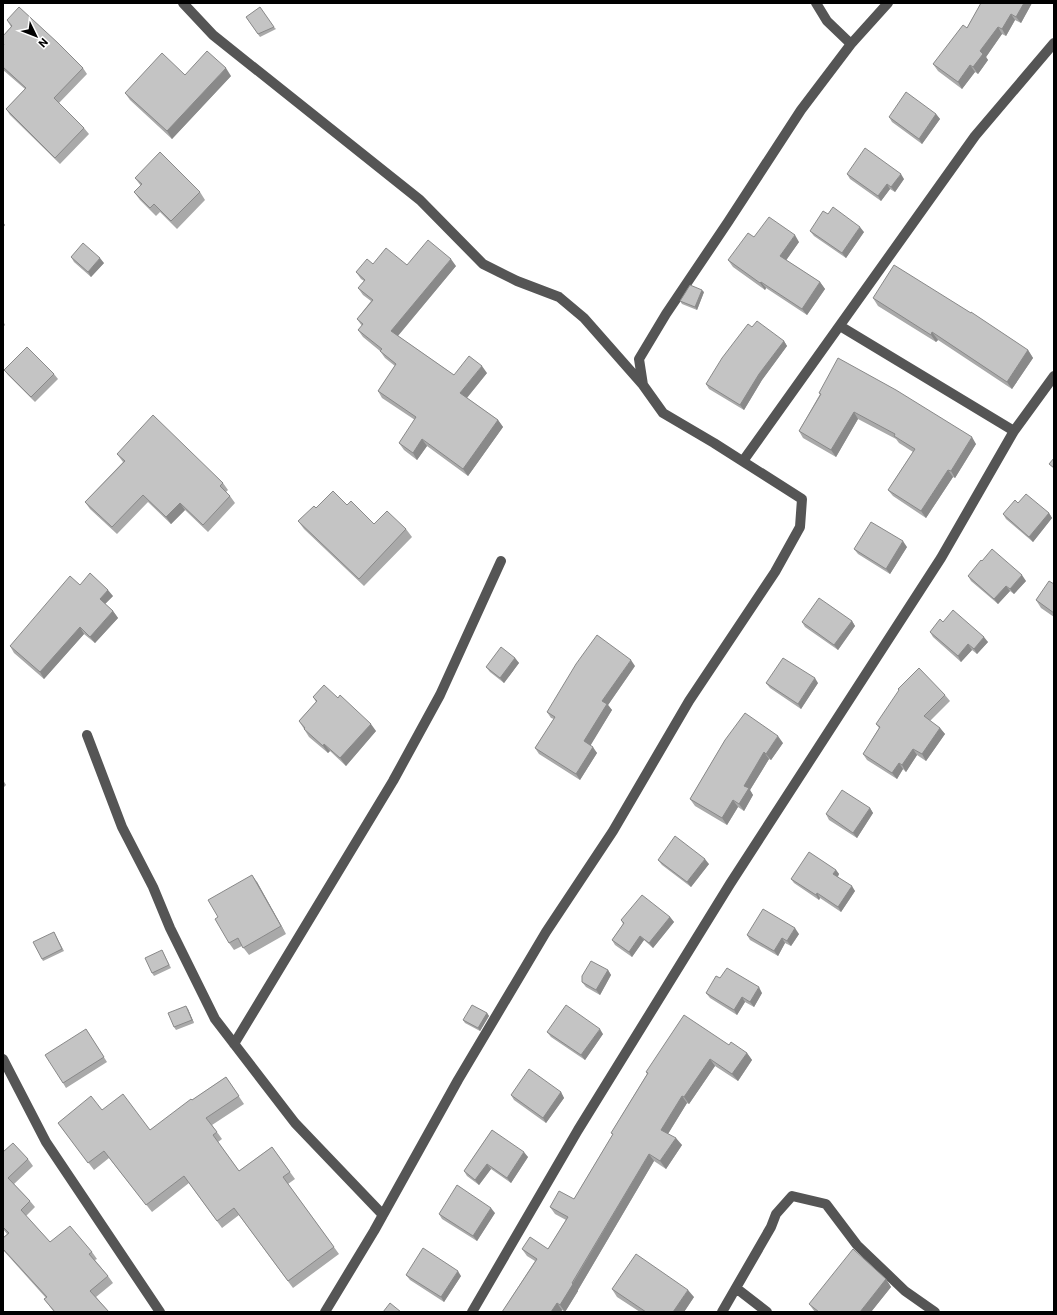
<svg xmlns="http://www.w3.org/2000/svg" width="1057" height="1315" font-family="Roboto,sans-serif">
	<style>
		.lines { fill: none; stroke-linecap: round; stroke-linejoin: round }
		.minor { stroke: #555; stroke-width: 10 }
		.wall { fill: #a9a9a9 }
		.shaded-wall { fill: #898989 }
		.building { fill: #c4c4c4; stroke: #898989 }
	</style>
	<rect width="100%" height="100%" fill="#fff"/>
	<g class="lines">
		<!-- minor -->
		<path class="minor" d="M 183,3 L 213,35 L 420,200 L 483,264 L 517,281 L 559,297 L 584,318 L 643,385
			M 816,3 L 827,21 L 851,44
			M 840,326 L 1014,431
			M 743,461 L 975,136 L 1054,43
			M 87,735 L 122,827 L 153,887 L 170,928 L 215,1019 L 295,1123 L 383,1215
			M 234,1044 L 393,781 L 440,695 L 501,561
			M 3,1059 L 46,1142 L 160,1312
			M 736,1288 L 767,1312
			M 325,1312 L 374,1231 L 458,1080 L 546,932 L 613,831 L 689,701 L 775,572 L 800,527 L 802,499 L 714,443 L 663,413 L 643,385 L 639,359 L 666,314 L 728,222 L 801,110 L 851,44 L 888,3
			M 472,1312 L 578,1130 L 730,884 L 941,558 L 1014,431 L 1054,376
			M 722,1312 L 771,1227 L 776,1214 L 792,1196 L 826,1204 L 857,1245 L 905,1291 L 935,1312"/>
	</g>
	<!-- wall -->
	<path class="wall" d="M 981,3 L 1032,3 L 1021,23 L 1015,20 L 1006,36 L 1002,34 L 986,57 L 988,60 L 978,74 L 975,72 L 962,89 L 938,71 L 933,64 L 967,28 Z
		M 246,17 L 274,27 L 276,29 L 260,37 Z
		M 7,20 L 62,48 L 83,68 L 87,74 L 59,103 L 84,128 L 89,134 L 60,164 L 10,115 L 6,109 L 25,89 L 3,70 L 3,36 L 11,27 Z
		M 185,75 L 231,76 L 172,139 L 130,100 L 125,93 Z
		M 936,114 L 940,119 L 922,144 L 892,122 L 889,117 Z
		M 847,174 L 904,179 L 895,192 L 890,189 L 881,201 L 850,179 Z
		M 135,178 L 200,192 L 205,200 L 177,229 L 160,212 L 156,216 L 140,200 L 134,192 L 141,186 Z
		M 810,231 L 864,232 L 846,258 L 814,236 Z
		M 754,237 L 799,242 L 786,260 L 820,282 L 825,289 L 807,315 L 766,288 L 765,290 L 733,267 L 728,260 Z
		M 71,257 L 104,263 L 91,277 L 74,262 Z
		M 373,264 L 407,265 L 456,266 L 398,336 L 454,375 L 487,373 L 467,398 L 498,420 L 503,427 L 468,476 L 427,446 L 417,460 L 404,450 L 399,443 L 415,420 L 382,398 L 378,391 L 395,366 L 385,358 L 380,351 L 363,337 L 358,330 L 362,326 L 357,319 L 371,301 L 363,295 L 358,288 L 364,281 L 361,279 L 356,272 Z
		M 704,292 L 697,310 L 682,304 L 680,301 Z
		M 873,298 L 1028,350 L 1033,358 L 1012,389 L 938,340 L 936,342 L 878,306 Z
		M 3,321 L 5,325 L 3,327 Z
		M 752,327 L 784,341 L 787,346 L 762,380 L 744,410 L 709,389 L 706,384 Z
		M 4,370 L 54,374 L 58,379 L 35,402 L 8,375 Z
		M 819,393 L 976,444 L 955,478 L 953,477 L 926,518 L 893,496 L 888,490 L 913,452 L 899,443 L 896,439 L 858,419 L 836,457 L 803,438 L 799,431 L 820,394 Z
		M 117,454 L 223,483 L 228,490 L 226,492 L 230,496 L 235,503 L 208,532 L 185,510 L 171,524 L 148,502 L 117,534 L 90,509 L 85,502 L 123,462 Z
		M 1018,503 L 1049,513 L 1052,518 L 1033,542 L 1006,519 L 1003,514 Z
		M 347,505 L 374,524 L 406,529 L 412,537 L 364,586 L 304,529 L 298,521 L 316,508 Z
		M 907,547 L 890,574 L 858,554 L 854,549 Z
		M 982,561 L 1026,581 L 1014,594 L 1010,591 L 998,604 L 971,581 L 968,576 Z
		M 1054,584 L 1054,617 L 1041,608 L 1036,600 Z
		M 80,585 L 113,596 L 105,604 L 113,611 L 118,618 L 95,643 L 84,634 L 44,679 L 14,653 L 10,646 Z
		M 852,621 L 855,626 L 838,650 L 805,627 L 802,622 Z
		M 943,622 L 988,642 L 977,654 L 972,650 L 961,662 L 933,637 L 930,632 Z
		M 515,658 L 519,663 L 504,683 L 490,672 L 486,667 Z
		M 635,666 L 608,705 L 612,710 L 590,745 L 597,753 L 580,780 L 539,754 L 535,748 L 554,719 L 551,718 L 547,712 Z
		M 766,683 L 818,683 L 801,709 L 770,688 Z
		M 945,695 L 950,701 L 930,721 L 940,728 L 945,734 L 926,761 L 917,755 L 906,772 L 903,769 L 897,779 L 867,760 L 863,754 L 879,728 L 876,724 Z
		M 313,697 L 376,731 L 346,766 L 330,751 L 328,753 L 309,737 L 299,721 L 316,702 Z
		M 725,740 L 783,743 L 771,760 L 769,759 L 750,790 L 753,795 L 744,811 L 738,807 L 727,825 L 695,806 L 690,799 Z
		M 3,780 L 6,785 L 3,788 Z
		M 870,808 L 873,813 L 857,838 L 829,820 L 826,814 Z
		M 658,860 L 709,864 L 691,887 L 662,865 Z
		M 836,870 L 839,874 L 838,877 L 855,891 L 841,912 L 820,898 L 819,900 L 794,883 L 791,879 Z
		M 257,882 L 286,934 L 249,955 L 242,946 L 234,950 L 229,943 L 218,917 Z
		M 670,917 L 674,922 L 653,948 L 644,940 L 632,957 L 615,945 L 612,940 L 623,924 L 621,920 Z
		M 54,932 L 64,951 L 43,961 L 42,959 Z
		M 799,934 L 791,946 L 785,943 L 778,956 L 750,940 L 747,935 Z
		M 162,950 L 171,968 L 154,976 L 152,973 Z
		M 608,970 L 611,975 L 600,995 L 586,987 L 582,982 Z
		M 720,978 L 762,993 L 754,1007 L 745,1002 L 737,1015 L 710,998 L 706,993 Z
		M 188,1009 L 194,1023 L 176,1030 L 174,1027 Z
		M 487,1013 L 489,1016 L 480,1031 L 465,1023 L 463,1020 Z
		M 86,1029 L 107,1062 L 66,1088 L 63,1083 Z
		M 547,1032 L 603,1034 L 585,1060 L 551,1037 Z
		M 729,1045 L 747,1053 L 752,1060 L 738,1081 L 715,1066 L 689,1104 L 687,1103 L 668,1134 L 682,1145 L 666,1169 L 654,1161 L 578,1290 L 578,1291 L 565,1312 L 562,1310 L 561,1312 L 502,1312 L 535,1261 L 527,1256 L 522,1249 L 548,1249 L 566,1220 L 555,1214 L 550,1207 L 574,1199 L 613,1134 L 611,1133 L 647,1074 L 646,1072 Z
		M 226,1077 L 244,1104 L 212,1125 L 222,1139 L 218,1142 L 239,1171 L 272,1147 L 295,1179 L 288,1184 L 339,1254 L 293,1288 L 239,1215 L 222,1228 L 189,1183 L 152,1212 L 109,1158 L 94,1170 L 58,1123 L 102,1110 L 150,1130 L 192,1100 Z
		M 561,1092 L 564,1098 L 546,1123 L 514,1100 L 511,1095 Z
		M 492,1130 L 528,1157 L 511,1183 L 491,1169 L 479,1185 L 467,1176 L 464,1171 Z
		M 3,1152 L 28,1159 L 33,1166 L 14,1184 L 30,1201 L 35,1207 L 26,1216 L 50,1242 L 92,1252 L 97,1259 L 95,1260 L 108,1276 L 113,1283 L 96,1297 L 109,1312 L 54,1312 L 44,1299 L 46,1298 L 3,1250 L 3,1238 L 7,1234 L 3,1229 Z
		M 495,1213 L 477,1241 L 442,1219 L 439,1214 Z
		M 406,1275 L 461,1276 L 444,1302 L 410,1280 Z
		M 886,1279 L 891,1287 L 871,1312 L 815,1312 L 809,1304 Z
		M 612,1289 L 694,1297 L 684,1312 L 640,1312 L 617,1297 Z"/>
	<!-- shaded-wall -->
	<path class="shaded-wall" d="M 1024,3 L 1032,3 L 1021,23 L 1016,17 Z
		M 1011,14 L 1015,20 L 1006,36 L 1002,29 Z
		M 998,27 L 1002,34 L 986,57 L 988,60 L 978,74 L 973,67 L 980,51 Z
		M 970,65 L 975,72 L 962,89 L 958,82 Z
		M 226,68 L 231,76 L 172,139 L 167,131 Z
		M 936,114 L 940,119 L 922,144 L 919,139 Z
		M 901,174 L 904,179 L 895,192 L 891,187 Z
		M 887,184 L 890,189 L 881,201 L 878,196 Z
		M 3,222 L 5,225 L 3,228 Z
		M 860,227 L 864,232 L 846,258 L 842,253 Z
		M 795,235 L 799,242 L 785,262 L 780,256 Z
		M 100,258 L 104,263 L 91,277 L 88,272 Z
		M 451,259 L 456,266 L 396,338 L 391,331 Z
		M 761,282 L 766,288 L 765,290 L 760,283 Z
		M 820,282 L 825,289 L 807,315 L 802,309 Z
		M 702,290 L 704,292 L 697,310 L 695,307 Z
		M 932,332 L 938,340 L 936,342 L 931,335 Z
		M 784,341 L 787,346 L 762,380 L 744,410 L 740,405 L 759,374 Z
		M 1028,350 L 1033,358 L 1012,389 L 1007,382 Z
		M 482,366 L 487,373 L 465,400 L 460,393 Z
		M 854,412 L 858,419 L 836,457 L 831,450 Z
		M 498,420 L 503,427 L 468,476 L 463,469 Z
		M 972,437 L 976,444 L 955,478 L 951,471 Z
		M 422,439 L 427,446 L 417,460 L 413,453 Z
		M 948,470 L 953,477 L 926,518 L 921,511 Z
		M 180,503 L 185,510 L 171,524 L 166,517 Z
		M 1049,513 L 1052,518 L 1033,542 L 1029,537 Z
		M 903,541 L 907,547 L 890,574 L 886,569 Z
		M 1022,575 L 1026,581 L 1014,594 L 1010,589 Z
		M 1006,586 L 1010,591 L 998,604 L 994,599 Z
		M 108,590 L 113,596 L 104,605 L 100,599 Z
		M 113,611 L 118,618 L 95,643 L 90,637 Z
		M 852,621 L 855,626 L 838,650 L 834,645 Z
		M 80,627 L 84,634 L 44,679 L 40,672 Z
		M 984,637 L 988,642 L 977,654 L 974,649 Z
		M 968,644 L 972,650 L 961,662 L 958,656 Z
		M 515,658 L 519,663 L 504,683 L 500,678 Z
		M 631,660 L 635,666 L 608,705 L 612,710 L 589,748 L 584,741 L 602,701 Z
		M 815,678 L 818,683 L 801,709 L 798,704 Z
		M 371,724 L 376,731 L 346,766 L 340,758 Z
		M 940,728 L 945,734 L 926,761 L 922,754 Z
		M 778,736 L 783,743 L 771,760 L 766,754 Z
		M 324,744 L 330,751 L 328,753 L 323,746 Z
		M 593,747 L 597,753 L 580,780 L 576,774 Z
		M 913,749 L 917,755 L 906,772 L 902,765 Z
		M 764,752 L 769,759 L 750,790 L 753,795 L 744,811 L 739,804 L 744,786 Z
		M 899,763 L 903,769 L 897,779 L 892,773 Z
		M 733,800 L 738,807 L 727,825 L 722,818 Z
		M 870,808 L 873,813 L 857,838 L 853,833 Z
		M 705,859 L 709,864 L 691,887 L 687,882 Z
		M 836,870 L 839,874 L 836,879 L 833,874 Z
		M 252,875 L 257,882 L 286,934 L 281,926 Z
		M 852,886 L 855,891 L 841,912 L 838,907 Z
		M 817,893 L 820,898 L 819,900 L 816,895 Z
		M 670,917 L 674,922 L 653,948 L 649,943 Z
		M 795,928 L 799,934 L 791,946 L 787,941 Z
		M 640,936 L 644,940 L 632,957 L 629,952 Z
		M 782,938 L 785,943 L 778,956 L 774,951 Z
		M 608,970 L 611,975 L 600,995 L 596,990 Z
		M 759,987 L 762,993 L 754,1007 L 750,1002 Z
		M 742,997 L 745,1002 L 737,1015 L 734,1010 Z
		M 186,1006 L 188,1009 L 194,1023 L 192,1020 Z
		M 487,1013 L 489,1016 L 480,1031 L 478,1028 Z
		M 600,1029 L 603,1034 L 585,1060 L 581,1055 Z
		M 747,1053 L 752,1060 L 738,1081 L 732,1074 Z
		M 710,1059 L 715,1066 L 689,1104 L 684,1097 Z
		M 561,1092 L 564,1098 L 546,1123 L 543,1118 Z
		M 682,1096 L 687,1103 L 666,1137 L 661,1130 Z
		M 676,1138 L 682,1145 L 666,1169 L 660,1161 Z
		M 524,1152 L 528,1157 L 511,1183 L 507,1178 Z
		M 649,1154 L 654,1161 L 578,1290 L 578,1291 L 565,1312 L 560,1305 Z
		M 487,1164 L 491,1169 L 479,1185 L 475,1180 Z
		M 491,1208 L 495,1213 L 477,1241 L 473,1236 Z
		M 458,1271 L 461,1276 L 444,1302 L 441,1297 Z
		M 886,1279 L 891,1287 L 871,1312 L 860,1312 Z
		M 688,1290 L 694,1297 L 684,1312 L 673,1312 Z
		M 557,1303 L 562,1310 L 561,1312 L 551,1312 Z"/>
	<!-- building -->
	<path class="building" d="M 981,3 L 1024,3 L 1016,17 L 1011,14 L 1002,29 L 998,27 L 980,51 L 983,54 L 973,67 L 970,65 L 958,82 L 933,64 L 963,25 L 967,28 Z
		M 19,7 L 58,43 L 83,68 L 54,98 L 84,128 L 55,158 L 6,109 L 26,88 L 3,67 L 3,46 L 4,44 L 3,43 L 3,36 L 12,26 L 7,20 Z
		M 260,7 L 274,27 L 258,34 L 246,17 Z
		M 207,51 L 226,68 L 167,131 L 125,93 L 162,53 L 185,75 Z
		M 906,92 L 936,114 L 919,139 L 889,117 Z
		M 865,148 L 901,174 L 891,187 L 887,184 L 878,196 L 847,174 Z
		M 160,152 L 200,192 L 171,221 L 154,204 L 150,208 L 134,192 L 142,184 L 135,178 Z
		M 833,207 L 860,227 L 842,253 L 810,231 L 823,211 L 828,214 Z
		M 769,217 L 795,235 L 780,256 L 820,282 L 802,309 L 761,282 L 760,283 L 728,260 L 748,233 L 754,237 Z
		M 428,240 L 451,259 L 391,331 L 454,375 L 469,356 L 482,366 L 460,393 L 498,420 L 463,469 L 422,439 L 413,453 L 399,443 L 416,417 L 378,391 L 396,364 L 380,351 L 382,349 L 358,330 L 363,324 L 357,319 L 373,300 L 358,288 L 365,280 L 356,272 L 367,259 L 373,264 L 386,248 L 407,265 Z
		M 83,243 L 100,258 L 88,272 L 71,257 Z
		M 894,265 L 971,313 L 971,312 L 1028,350 L 1007,382 L 932,332 L 931,335 L 873,298 Z
		M 690,285 L 702,290 L 695,307 L 680,301 Z
		M 757,321 L 784,341 L 759,374 L 740,405 L 706,384 L 722,358 L 748,324 L 752,327 Z
		M 27,347 L 54,374 L 31,397 L 4,370 Z
		M 838,358 L 896,390 L 972,437 L 951,471 L 948,470 L 921,511 L 888,490 L 915,449 L 894,436 L 895,434 L 854,412 L 831,450 L 799,431 L 821,394 L 819,393 Z
		M 153,415 L 223,483 L 220,486 L 230,496 L 203,525 L 180,503 L 166,517 L 143,495 L 112,527 L 85,502 L 125,461 L 117,454 Z
		M 1054,458 L 1054,468 L 1049,464 Z
		M 333,491 L 347,505 L 351,501 L 374,524 L 387,511 L 406,529 L 359,579 L 298,521 L 314,506 L 316,508 Z
		M 1026,494 L 1049,513 L 1029,537 L 1003,514 L 1015,500 L 1018,503 Z
		M 871,522 L 903,541 L 886,569 L 854,549 Z
		M 992,549 L 1022,575 L 1010,589 L 1006,586 L 994,599 L 968,576 L 981,560 L 982,561 Z
		M 90,573 L 108,590 L 100,599 L 113,611 L 90,637 L 80,627 L 40,672 L 10,646 L 70,576 L 80,585 Z
		M 1049,581 L 1054,584 L 1054,613 L 1036,600 Z
		M 819,598 L 852,621 L 834,645 L 802,622 Z
		M 953,610 L 984,637 L 974,649 L 968,644 L 958,656 L 930,632 L 940,619 L 943,622 Z
		M 597,635 L 631,660 L 602,701 L 607,704 L 584,741 L 593,747 L 576,774 L 535,748 L 555,717 L 547,712 L 576,664 Z
		M 501,647 L 515,658 L 500,678 L 486,667 Z
		M 783,658 L 815,678 L 798,704 L 766,683 Z
		M 919,668 L 945,695 L 924,716 L 940,728 L 922,754 L 913,749 L 902,765 L 899,763 L 892,773 L 863,754 L 880,727 L 876,724 L 899,690 L 898,689 Z
		M 324,685 L 338,698 L 340,695 L 371,724 L 340,758 L 324,744 L 323,746 L 304,729 L 305,728 L 299,721 L 317,701 L 313,697 Z
		M 745,713 L 778,736 L 766,754 L 764,752 L 744,786 L 749,788 L 739,804 L 733,800 L 722,818 L 690,799 L 725,740 Z
		M 842,790 L 870,808 L 853,833 L 826,814 Z
		M 675,836 L 705,859 L 687,882 L 658,860 Z
		M 809,852 L 836,870 L 833,874 L 852,886 L 838,907 L 817,893 L 816,895 L 791,879 Z
		M 252,875 L 281,926 L 243,948 L 238,938 L 229,943 L 215,919 L 218,917 L 208,900 Z
		M 642,895 L 670,917 L 649,943 L 640,936 L 629,952 L 612,940 L 624,923 L 621,920 Z
		M 763,909 L 795,928 L 787,941 L 782,938 L 774,951 L 747,935 Z
		M 54,932 L 62,949 L 42,959 L 33,942 Z
		M 162,950 L 169,965 L 152,973 L 145,958 Z
		M 591,961 L 608,970 L 596,990 L 582,982 L 582,976 Z
		M 727,968 L 759,987 L 750,1002 L 742,997 L 734,1010 L 706,993 L 716,976 L 720,978 Z
		M 472,1005 L 487,1013 L 478,1028 L 463,1020 Z
		M 566,1005 L 600,1029 L 581,1055 L 547,1032 Z
		M 186,1006 L 192,1020 L 174,1027 L 168,1013 Z
		M 684,1015 L 729,1045 L 731,1042 L 747,1053 L 732,1074 L 710,1059 L 684,1097 L 682,1096 L 661,1130 L 676,1138 L 660,1161 L 649,1154 L 572,1283 L 573,1284 L 560,1305 L 557,1303 L 551,1312 L 502,1312 L 537,1259 L 522,1249 L 530,1237 L 548,1249 L 568,1217 L 550,1207 L 559,1191 L 574,1199 L 613,1134 L 611,1133 L 648,1073 L 646,1072 Z
		M 86,1029 L 104,1057 L 63,1083 L 45,1055 Z
		M 529,1069 L 561,1092 L 543,1118 L 511,1095 Z
		M 226,1077 L 239,1096 L 206,1118 L 217,1132 L 213,1135 L 239,1171 L 272,1147 L 290,1172 L 283,1177 L 334,1247 L 288,1281 L 234,1208 L 217,1221 L 184,1176 L 146,1205 L 104,1151 L 88,1163 L 58,1123 L 91,1096 L 102,1110 L 123,1094 L 150,1130 L 191,1099 L 192,1100 Z
		M 492,1130 L 524,1152 L 507,1178 L 487,1164 L 475,1180 L 464,1171 Z
		M 13,1143 L 28,1159 L 8,1178 L 30,1201 L 21,1210 L 50,1242 L 70,1226 L 92,1252 L 89,1254 L 108,1276 L 90,1291 L 109,1312 L 55,1312 L 44,1299 L 47,1297 L 3,1249 L 3,1238 L 9,1233 L 3,1227 L 3,1152 Z
		M 457,1185 L 491,1208 L 473,1236 L 439,1214 Z
		M 423,1248 L 458,1271 L 441,1297 L 406,1275 Z
		M 853,1249 L 886,1279 L 860,1312 L 819,1312 L 809,1304 Z
		M 636,1254 L 688,1290 L 673,1312 L 646,1312 L 612,1289 Z
		M 390,1303 L 401,1312 L 383,1312 Z"/>
	<!-- border -->
	<rect width="1057" height="1315" fill="none" stroke="#000000" stroke-width="8"/>
	<!-- north arrow -->
	<g transform="translate(36 36) rotate(133)" stroke="#ffffff" stroke-width="3" paint-order="stroke">
	<path d="M0-3L7 15L0 10L-7 15Z" fill="#000000"/>
	<text y="-6" font-size="11" font-weight="bold" text-anchor="middle" fill="#000000">N</text>
	</g>
</svg>
